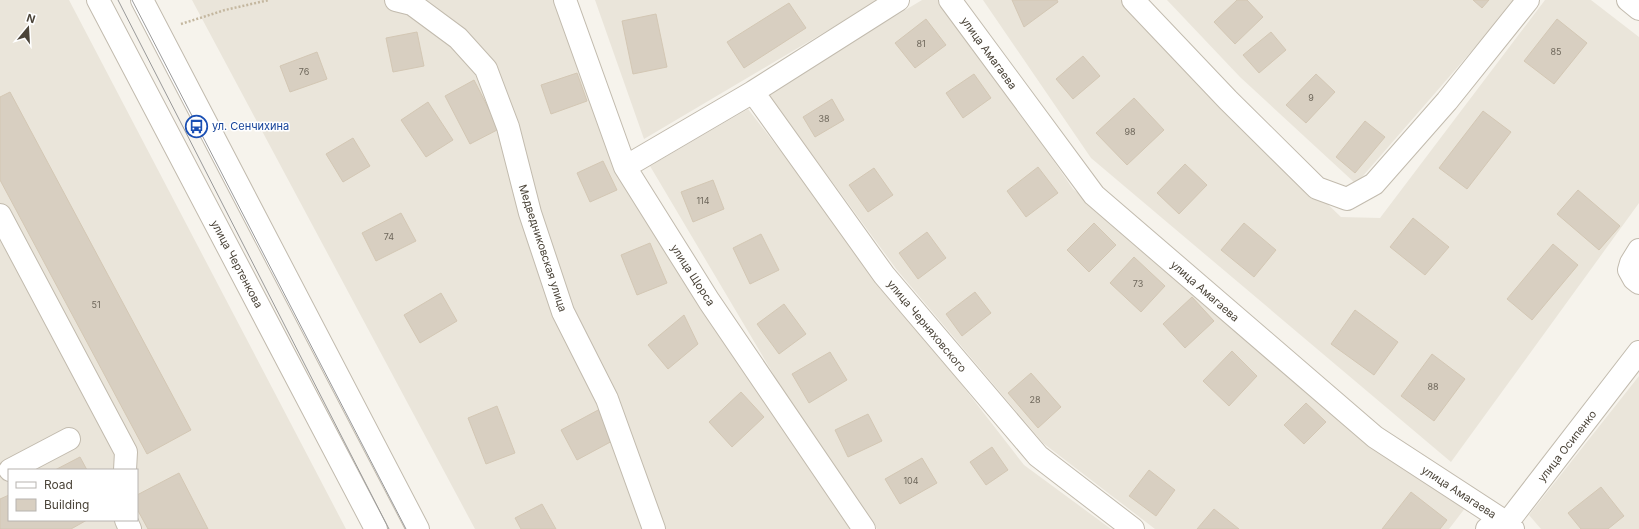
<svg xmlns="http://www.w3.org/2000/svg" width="1639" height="529" font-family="Inter,sans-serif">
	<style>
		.residential { fill: #eae5da; fill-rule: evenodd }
		.building { fill: #d8cfc1; stroke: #d3c7b4 }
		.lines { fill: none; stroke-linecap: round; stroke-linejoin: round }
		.minor-casing { stroke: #c2bbae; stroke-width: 24 }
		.path { stroke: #c4b79f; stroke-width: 2.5; stroke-dasharray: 2 2; stroke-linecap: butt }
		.minor { stroke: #fff; stroke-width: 22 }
		.tram { stroke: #9a9a9a; stroke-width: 1 }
		.labels { text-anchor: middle; stroke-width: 3; stroke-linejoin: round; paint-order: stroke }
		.number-label { font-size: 9px; fill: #6e675b }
		.street-label { font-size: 11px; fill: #4b4439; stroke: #fff }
		.transit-label { font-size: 11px; fill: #164399; stroke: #fff; text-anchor: start }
	</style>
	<rect width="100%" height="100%" fill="#f6f3ec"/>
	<!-- residential -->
	<path class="residential" d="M 0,0 L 69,0 L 346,529 L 0,529 ZM 9,470 L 137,470 L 137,520 L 9,520 Z
		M 192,0 L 565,0 L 614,164 L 853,529 L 475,529 Z
		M 595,0 L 879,0 L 644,139 Z
		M 922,0 L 943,0 L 1073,189 L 1376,436 L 1469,503 L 1449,529 L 1155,529 L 1043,443 L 897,270 L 767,93 Z
		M 983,0 L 1137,0 L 1211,91 L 1341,217 L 1380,218 L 1545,0 L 1591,0 L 1639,37 L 1639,203 L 1451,462 L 1091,158 Z
		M 1167,0 L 1516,0 L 1356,184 L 1240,77 Z
		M 748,109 L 1024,465 L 1111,529 L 877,529 L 797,414 L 650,166 Z
		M 1639,376 L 1639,529 L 1541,529 L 1529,515 Z"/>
	<!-- building -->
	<path class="building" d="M 1012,0 L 1057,0 L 1058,2 L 1024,27 Z
		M 1237,0 L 1247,0 L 1263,17 L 1235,44 L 1214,22 Z
		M 1473,0 L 1489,0 L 1482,8 Z
		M 789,3 L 806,28 L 744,68 L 727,42 Z
		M 656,14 L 667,67 L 633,74 L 622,21 Z
		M 926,19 L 946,45 L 915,68 L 895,43 Z
		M 1557,19 L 1587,43 L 1554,84 L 1524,61 Z
		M 417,32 L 424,66 L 393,72 L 386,38 Z
		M 1271,32 L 1286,50 L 1259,73 L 1243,55 Z
		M 317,52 L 327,79 L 290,92 L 280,66 Z
		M 1083,56 L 1100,76 L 1073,99 L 1056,79 Z
		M 577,73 L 587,101 L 551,114 L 541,85 Z
		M 974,74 L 991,98 L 963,118 L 946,93 Z
		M 1316,74 L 1335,92 L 1306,123 L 1286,105 Z
		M 474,80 L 499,129 L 470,144 L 445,96 Z
		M 10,92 L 191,430 L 147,454 L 0,180 L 0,97 Z
		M 1134,98 L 1164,130 L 1127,165 L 1096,133 Z
		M 832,99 L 844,120 L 815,137 L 803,117 Z
		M 428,102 L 453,140 L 426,157 L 401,120 Z
		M 1483,111 L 1511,132 L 1467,189 L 1439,168 Z
		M 1365,121 L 1385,137 L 1355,173 L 1336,157 Z
		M 353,138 L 370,166 L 343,182 L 326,154 Z
		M 603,161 L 617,190 L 590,202 L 577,173 Z
		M 1185,164 L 1207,185 L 1179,214 L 1157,193 Z
		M 1038,167 L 1058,193 L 1026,217 L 1007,191 Z
		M 874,168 L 893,195 L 868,212 L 849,185 Z
		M 713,180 L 724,209 L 693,222 L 681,192 Z
		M 1578,190 L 1620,226 L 1599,250 L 1557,214 Z
		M 401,213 L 416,241 L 376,261 L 362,233 Z
		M 1413,218 L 1449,247 L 1425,275 L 1390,247 Z
		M 1094,223 L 1116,245 L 1089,272 L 1067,250 Z
		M 1244,223 L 1276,250 L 1254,277 L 1221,250 Z
		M 927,232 L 946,258 L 918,279 L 899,253 Z
		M 761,234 L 779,270 L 750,284 L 733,248 Z
		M 650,243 L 667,283 L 637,295 L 621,255 Z
		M 1553,244 L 1578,265 L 1532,320 L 1507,299 Z
		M 1134,257 L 1165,286 L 1141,312 L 1110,283 Z
		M 975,292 L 991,313 L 962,336 L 946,314 Z
		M 441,293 L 457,321 L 420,343 L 404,315 Z
		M 1192,297 L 1214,321 L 1185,348 L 1163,324 Z
		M 784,304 L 806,334 L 779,354 L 757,324 Z
		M 1355,310 L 1398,342 L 1374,375 L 1331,344 Z
		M 684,315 L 698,344 L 668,369 L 648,345 Z
		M 1232,351 L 1257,376 L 1229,406 L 1203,381 Z
		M 830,352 L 847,380 L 809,403 L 792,374 Z
		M 1432,354 L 1465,379 L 1434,421 L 1401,396 Z
		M 1031,373 L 1061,407 L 1038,428 L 1008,393 Z
		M 741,392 L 764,417 L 732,447 L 709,422 Z
		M 1306,403 L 1326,422 L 1304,444 L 1284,425 Z
		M 497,406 L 515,453 L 486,464 L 468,418 Z
		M 600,409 L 616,439 L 577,460 L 561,430 Z
		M 868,414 L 882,441 L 848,457 L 835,430 Z
		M 992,447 L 1008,470 L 986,485 L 970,462 Z
		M 80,457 L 87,470 L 55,470 Z
		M 922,458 L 937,483 L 900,504 L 885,479 Z
		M 1149,470 L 1175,490 L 1156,516 L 1129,496 Z
		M 179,473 L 208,529 L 148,529 L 137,509 L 137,495 Z
		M 1601,487 L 1624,516 L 1608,529 L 1581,529 L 1568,513 Z
		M 1411,492 L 1447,520 L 1440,529 L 1382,529 Z
		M 9,495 L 9,520 L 87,520 L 71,529 L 0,529 L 0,499 Z
		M 542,504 L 556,529 L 521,529 L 515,518 Z
		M 1214,509 L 1239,529 L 1197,529 Z"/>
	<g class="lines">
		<defs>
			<path id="minor" d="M 98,0 L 376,529
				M 142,0 L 418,529
				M 396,0 L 412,4 L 458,38 L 486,69 L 508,127 L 530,213 L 563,312 L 607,399 L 654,529
				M 565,0 L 625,167 L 709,301 L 864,529
				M 950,0 L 1094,195 L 1375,437 L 1507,523 L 1513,529
				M 1133,0 L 1228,100 L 1317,188 L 1347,199 L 1374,184 L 1447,101 L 1528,0
				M 1628,0 L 1639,9
				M 753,92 L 884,275 L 1038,456 L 1133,529
				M 625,167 L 753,92 L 898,0
				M 0,215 L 126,452 L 125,470
				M 1639,250 L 1631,263 L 1629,270 L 1634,279 L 1639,283
				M 10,470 L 69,439
				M 126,520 L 130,529
				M 1487,529 L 1507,523 L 1639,352"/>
		</defs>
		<!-- minor casing -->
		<use href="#minor" class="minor-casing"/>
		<!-- path -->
		<path class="path" d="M 181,24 L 225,10 L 269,0"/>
		<!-- minor -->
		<use href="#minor" class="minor"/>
		<!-- tram -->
		<path class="tram" d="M 118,0 L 389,529
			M 132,0 L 406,529"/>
	</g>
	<!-- icons -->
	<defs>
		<symbol id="bus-ring" viewBox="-11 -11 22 22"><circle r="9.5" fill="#fff" stroke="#1a4fb4" stroke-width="1.5"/><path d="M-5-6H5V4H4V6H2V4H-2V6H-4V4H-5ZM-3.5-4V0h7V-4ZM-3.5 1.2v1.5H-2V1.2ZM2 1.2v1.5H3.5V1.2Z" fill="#1a4fb4"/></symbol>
	</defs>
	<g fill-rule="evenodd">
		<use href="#bus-ring" x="184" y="114" width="25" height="25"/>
	</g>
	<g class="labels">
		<!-- number labels -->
		<g class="number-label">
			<text x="921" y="47">81</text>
			<text x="1556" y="55">85</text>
			<text x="304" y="75">76</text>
			<text x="1311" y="101">9</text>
			<text x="824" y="122">38</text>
			<text x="1130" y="135">98</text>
			<text x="703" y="204">114</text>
			<text x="389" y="240">74</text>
			<text x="1138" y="287">73</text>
			<text x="96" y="308">51</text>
			<text x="1433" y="390">88</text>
			<text x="1035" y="403">28</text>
			<text x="911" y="484">104</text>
		</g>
		<!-- street labels -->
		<g class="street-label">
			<text transform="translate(989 53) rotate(54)" y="4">улица Амагаева</text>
			<text transform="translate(543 248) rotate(72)" y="4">Медведниковская улица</text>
			<text transform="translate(237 264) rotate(62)" y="4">улица Чертенкова</text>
			<text transform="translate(693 275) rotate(57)" y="4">улица Щорса</text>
			<text transform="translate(1205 291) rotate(41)" y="4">улица Амагаева</text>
			<text transform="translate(927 326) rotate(50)" y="4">улица Черняховского</text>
			<text transform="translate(1567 446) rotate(-52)" y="4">улица Осипенко</text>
			<text transform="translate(1459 492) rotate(33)" y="4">улица Амагаева</text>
		</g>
		<!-- transit labels -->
		<g class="transit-label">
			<text x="212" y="130">ул. Сенчихина</text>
		</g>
	</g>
	<!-- legend -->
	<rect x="8" y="469" width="130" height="52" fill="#ffffff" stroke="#b7b4b0"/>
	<rect x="16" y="482" width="20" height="6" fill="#ffffff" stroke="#b7b4b0"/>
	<text x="44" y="489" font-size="12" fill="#4b4439">Road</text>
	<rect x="16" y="499" width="20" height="12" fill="#d8cfc1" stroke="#b7b4b0"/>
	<text x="44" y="509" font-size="12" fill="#4b4439">Building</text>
	<!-- north arrow -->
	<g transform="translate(28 28) rotate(18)" stroke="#ffffff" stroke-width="3" paint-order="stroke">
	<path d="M0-3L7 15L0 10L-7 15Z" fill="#4b4439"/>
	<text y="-6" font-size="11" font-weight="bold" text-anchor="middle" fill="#4b4439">N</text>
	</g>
</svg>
